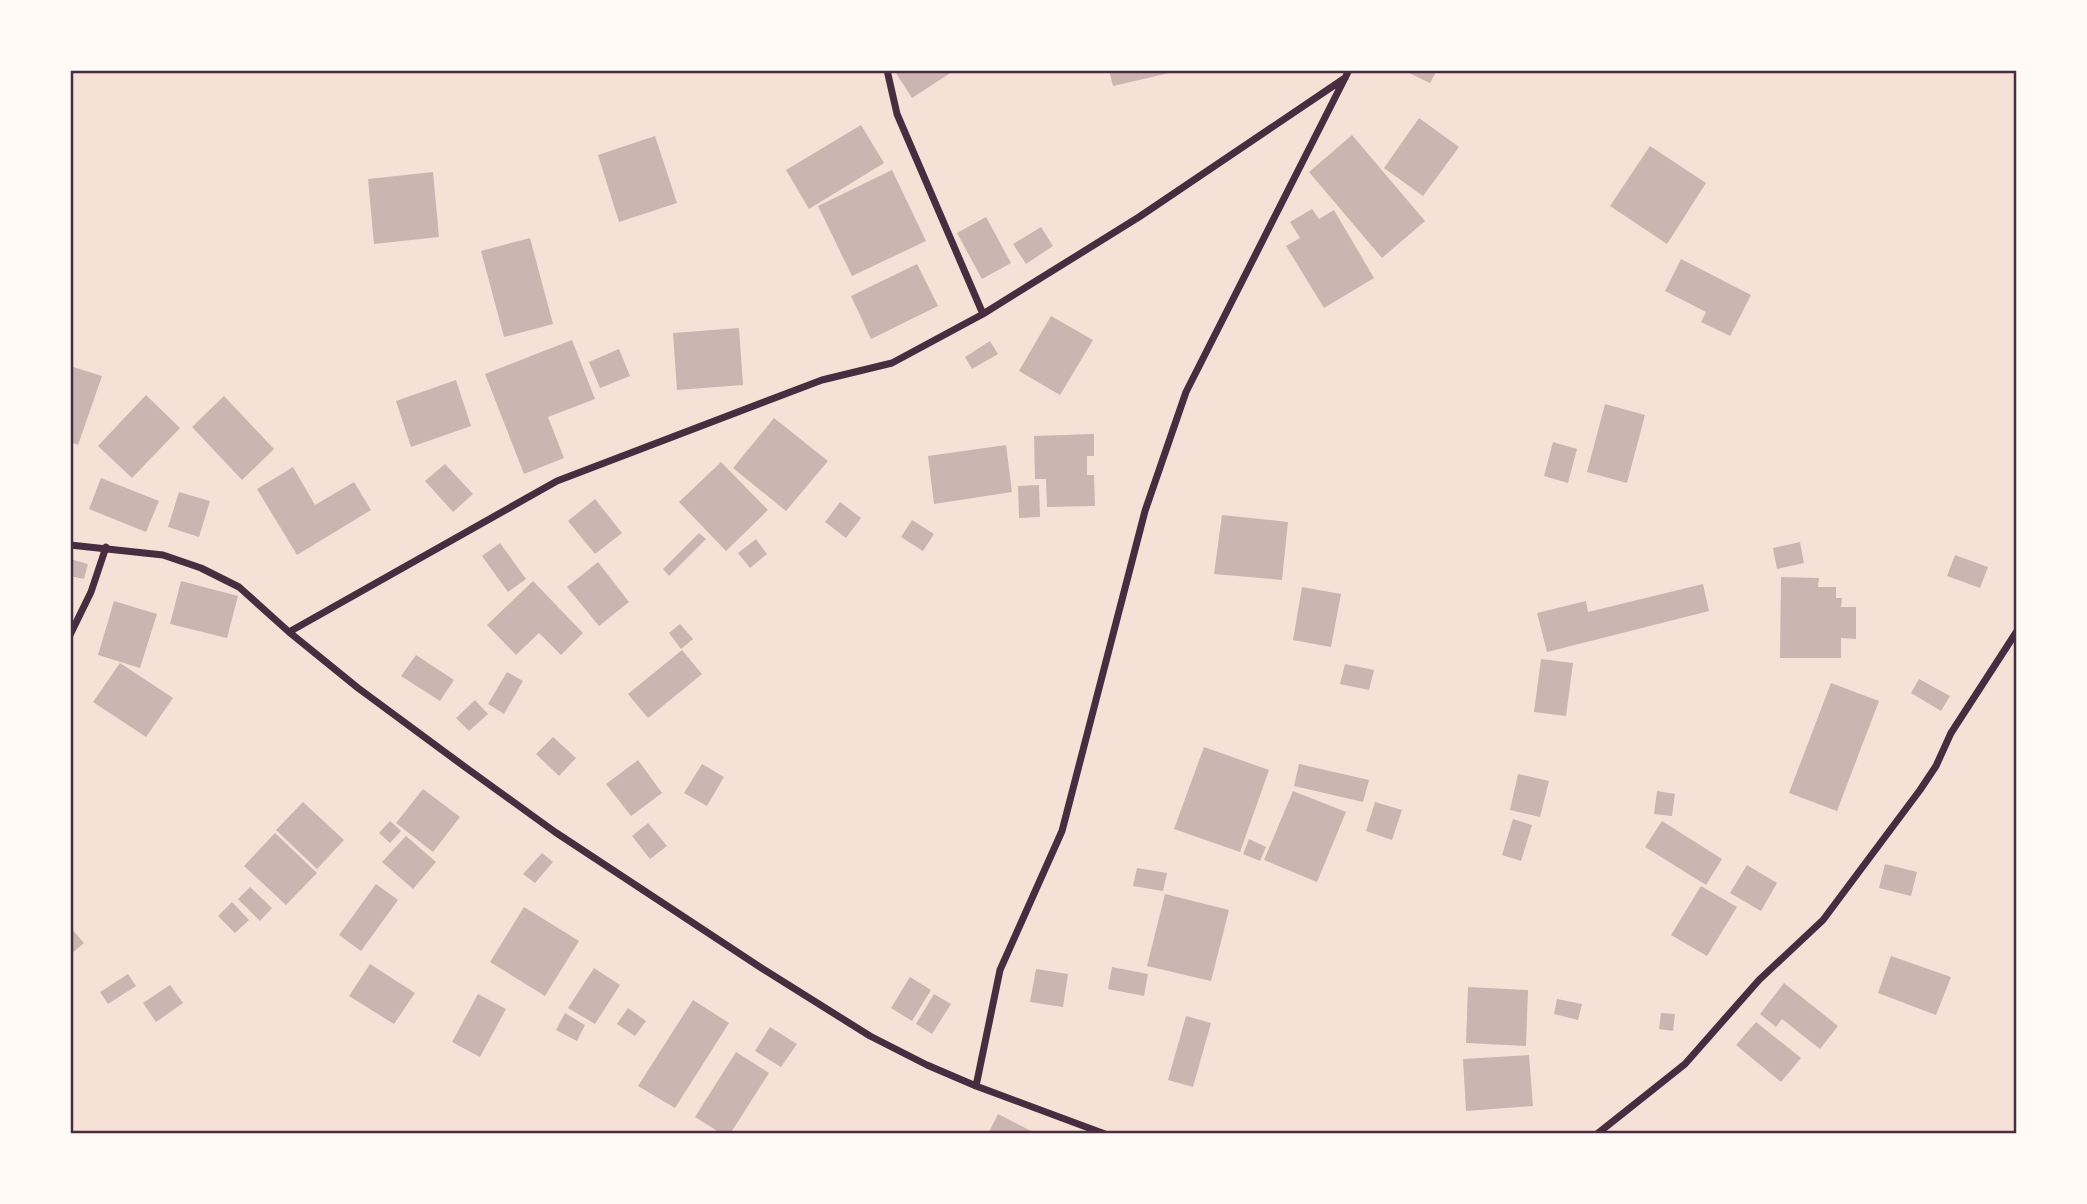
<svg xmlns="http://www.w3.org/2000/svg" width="2087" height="1204" font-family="'DM Sans',sans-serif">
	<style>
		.building { fill: #ccb4b1 }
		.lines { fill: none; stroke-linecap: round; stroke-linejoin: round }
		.minor { stroke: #4a2c40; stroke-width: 7 }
		.neatline { fill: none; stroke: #4a2c40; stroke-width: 2.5 }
	</style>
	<rect width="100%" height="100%" fill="#f7e1d7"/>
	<!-- building -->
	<path class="building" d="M 894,70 L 955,70 L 912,98 Z
		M 1109,70 L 1178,70 L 1178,71 L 1113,86 Z
		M 1408,70 L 1437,70 L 1430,83 L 1407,72 Z
		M 1419,118 L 1459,147 L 1423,196 L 1384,168 Z
		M 861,125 L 884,163 L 809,209 L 786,170 Z
		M 1352,135 L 1425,221 L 1382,258 L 1309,172 Z
		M 655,136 L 677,203 L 619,222 L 598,155 Z
		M 1650,146 L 1706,183 L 1667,244 L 1610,206 Z
		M 892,170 L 926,241 L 852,276 L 818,206 Z
		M 433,172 L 439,237 L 374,244 L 368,179 Z
		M 1312,209 L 1319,219 L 1334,210 L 1374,278 L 1324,308 L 1286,246 L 1300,238 L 1290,222 Z
		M 986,217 L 1011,263 L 982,279 L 957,233 Z
		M 1041,227 L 1053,246 L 1026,264 L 1013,244 Z
		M 530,238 L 553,324 L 504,337 L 481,251 Z
		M 1681,259 L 1751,295 L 1730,336 L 1701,322 L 1706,312 L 1665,291 Z
		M 917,264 L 938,306 L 871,339 L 851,296 Z
		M 1051,316 L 1093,340 L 1060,395 L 1019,371 Z
		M 739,328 L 743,385 L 677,390 L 673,333 Z
		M 572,340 L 595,399 L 548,417 L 564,458 L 524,474 L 485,374 Z
		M 990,341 L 998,354 L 972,369 L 965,357 Z
		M 619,349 L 630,376 L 600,388 L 589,362 Z
		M 70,366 L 102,376 L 78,445 L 70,442 Z
		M 456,380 L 471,426 L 411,447 L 396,401 Z
		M 146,395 L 180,428 L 132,478 L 98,446 Z
		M 224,396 L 274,449 L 242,480 L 192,427 Z
		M 1605,404 L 1645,415 L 1627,483 L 1587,472 Z
		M 774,418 L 828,461 L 786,511 L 733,468 Z
		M 1094,434 L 1094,456 L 1087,456 L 1087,475 L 1094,475 L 1095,506 L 1047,507 L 1046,479 L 1035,479 L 1034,436 Z
		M 1553,442 L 1577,449 L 1568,483 L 1544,476 Z
		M 1006,445 L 1012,492 L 934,504 L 928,456 Z
		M 721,462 L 768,510 L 726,551 L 679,502 Z
		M 445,464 L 473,494 L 453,512 L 425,481 Z
		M 293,467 L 315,505 L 354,482 L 371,510 L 297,555 L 257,489 Z
		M 101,478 L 159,501 L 146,532 L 89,509 Z
		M 1039,485 L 1040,517 L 1019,518 L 1018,486 Z
		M 179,492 L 210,501 L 199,537 L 168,527 Z
		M 595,499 L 622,533 L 595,554 L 568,521 Z
		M 840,502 L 861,518 L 846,538 L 825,522 Z
		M 1222,515 L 1288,522 L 1282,580 L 1214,574 Z
		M 912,520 L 934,534 L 923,551 L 901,537 Z
		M 699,533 L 706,539 L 669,576 L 663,569 Z
		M 756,539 L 767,554 L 750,568 L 738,553 Z
		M 1800,542 L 1804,563 L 1777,569 L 1773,548 Z
		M 500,543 L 526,579 L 508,592 L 482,556 Z
		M 1955,555 L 1988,567 L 1980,588 L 1947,576 Z
		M 70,559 L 88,564 L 84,579 L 70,576 Z
		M 598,562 L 629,602 L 599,626 L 567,587 Z
		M 1781,577 L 1819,578 L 1818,587 L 1836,587 L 1836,598 L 1842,598 L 1841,607 L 1856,607 L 1856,639 L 1841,638 L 1841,658 L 1780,658 Z
		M 181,581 L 238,596 L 227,638 L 170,624 Z
		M 533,581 L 583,633 L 561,655 L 539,633 L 516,655 L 487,625 Z
		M 1703,584 L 1709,611 L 1547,652 L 1537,613 L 1586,601 L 1588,612 Z
		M 1302,587 L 1341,594 L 1331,647 L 1293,640 Z
		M 114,601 L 157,614 L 140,668 L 98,655 Z
		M 680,624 L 693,639 L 681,649 L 669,633 Z
		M 682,650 L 702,674 L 648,718 L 628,694 Z
		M 416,655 L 454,680 L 440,701 L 401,676 Z
		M 1541,659 L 1573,663 L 1566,716 L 1534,712 Z
		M 120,663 L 173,698 L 146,737 L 93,702 Z
		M 1345,664 L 1374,670 L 1369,690 L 1340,684 Z
		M 507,672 L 523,681 L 504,714 L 488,704 Z
		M 1919,679 L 1950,696 L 1941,711 L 1911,693 Z
		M 1831,683 L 1879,701 L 1837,811 L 1789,793 Z
		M 475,700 L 488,714 L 469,731 L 456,718 Z
		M 553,737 L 576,758 L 559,776 L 536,754 Z
		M 1204,747 L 1269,770 L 1240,852 L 1174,829 Z
		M 638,760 L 662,793 L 631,816 L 606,784 Z
		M 702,764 L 724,777 L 707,806 L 684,793 Z
		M 1299,764 L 1369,780 L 1363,802 L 1294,786 Z
		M 1518,774 L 1549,781 L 1540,817 L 1510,810 Z
		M 423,789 L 460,817 L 433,852 L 396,823 Z
		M 1293,791 L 1346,812 L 1317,882 L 1264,860 Z
		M 1657,791 L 1675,794 L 1672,816 L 1654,814 Z
		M 303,802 L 344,840 L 317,869 L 276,830 Z
		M 1375,802 L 1402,810 L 1392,840 L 1366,831 Z
		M 1513,819 L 1532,825 L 1521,861 L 1502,855 Z
		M 390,821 L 401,831 L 390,843 L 379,833 Z
		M 1662,821 L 1722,859 L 1706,885 L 1645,847 Z
		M 648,823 L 667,846 L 650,859 L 632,836 Z
		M 275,833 L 317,873 L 286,905 L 244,866 Z
		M 406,836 L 436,862 L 413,889 L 382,862 Z
		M 1249,839 L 1266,847 L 1260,861 L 1243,854 Z
		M 542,853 L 553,862 L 535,883 L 523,874 Z
		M 1885,864 L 1917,872 L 1911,896 L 1879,888 Z
		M 1747,865 L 1777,883 L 1761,911 L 1730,893 Z
		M 1137,868 L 1167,873 L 1163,891 L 1133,886 Z
		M 376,884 L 398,900 L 361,951 L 339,935 Z
		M 1701,886 L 1737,907 L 1707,956 L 1671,935 Z
		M 250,887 L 272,908 L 260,921 L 238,899 Z
		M 1165,894 L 1229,910 L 1211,981 L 1147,966 Z
		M 232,902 L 249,920 L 235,933 L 218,916 Z
		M 524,907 L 579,941 L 545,996 L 490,962 Z
		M 70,927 L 84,943 L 70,955 Z
		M 1891,956 L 1951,977 L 1936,1015 L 1878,993 Z
		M 370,964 L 415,993 L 394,1024 L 349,996 Z
		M 1112,967 L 1148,974 L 1144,996 L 1108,989 Z
		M 594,968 L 620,985 L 595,1024 L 568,1008 Z
		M 1036,969 L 1068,974 L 1063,1007 L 1030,1002 Z
		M 128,974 L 136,986 L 108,1004 L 100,992 Z
		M 910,977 L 931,990 L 912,1021 L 891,1008 Z
		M 1784,983 L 1838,1026 L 1820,1049 L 1782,1019 L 1776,1027 L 1760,1014 Z
		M 170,985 L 183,1003 L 156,1022 L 143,1003 Z
		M 1468,987 L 1528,990 L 1526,1046 L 1466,1043 Z
		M 478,994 L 506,1009 L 480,1057 L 452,1042 Z
		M 934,994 L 951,1004 L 932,1034 L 916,1024 Z
		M 1557,999 L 1582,1004 L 1578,1020 L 1554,1014 Z
		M 693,1000 L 729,1023 L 675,1108 L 638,1086 Z
		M 628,1008 L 646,1021 L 635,1036 L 617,1024 Z
		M 565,1013 L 585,1025 L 577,1041 L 556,1030 Z
		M 1661,1013 L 1675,1014 L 1673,1031 L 1659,1029 Z
		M 1186,1016 L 1211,1023 L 1193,1087 L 1168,1080 Z
		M 1756,1022 L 1801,1058 L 1781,1082 L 1736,1045 Z
		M 770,1027 L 797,1044 L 781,1067 L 755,1051 Z
		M 736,1052 L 769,1073 L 730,1134 L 722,1134 L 695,1117 Z
		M 1529,1055 L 1533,1106 L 1466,1111 L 1463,1059 Z
		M 998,1114 L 1033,1132 L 1032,1134 L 988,1134 Z"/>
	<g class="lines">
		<!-- minor -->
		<path class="minor" d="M 887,70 L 897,114 L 983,314
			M 70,545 L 163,555 L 201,568 L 239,587 L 289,632 L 358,688 L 465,767 L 555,832 L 763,969 L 870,1036 L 927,1065 L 976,1086 L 1105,1134
			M 289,632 L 557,481 L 822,380 L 892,363 L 983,314 L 1139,217 L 1345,78
			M 70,635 L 91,592 L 106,547
			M 976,1086 L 1000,970 L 1062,831 L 1145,511 L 1186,392 L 1349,70
			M 1597,1134 L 1685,1064 L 1759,980 L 1823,920 L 1920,790 L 1936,766 L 1951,733 L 2017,631"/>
	</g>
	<!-- border -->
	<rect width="2087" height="1204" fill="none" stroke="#fffaf5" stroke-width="144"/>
	<rect x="72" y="72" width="1943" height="1060" class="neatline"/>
</svg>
